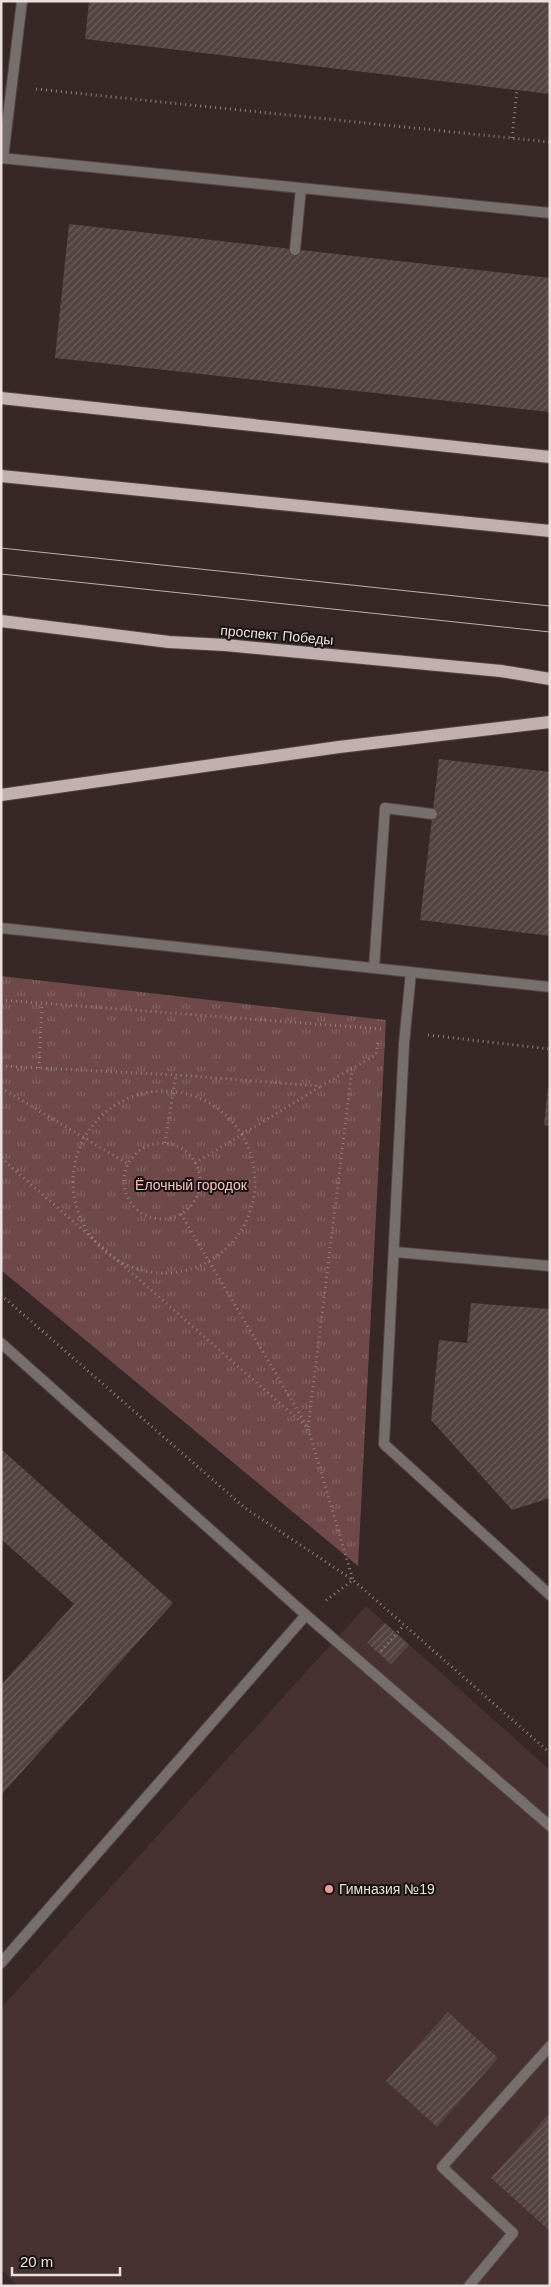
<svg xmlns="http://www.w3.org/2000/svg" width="551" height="2287" font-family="Helvetica,sans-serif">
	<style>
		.built { fill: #483131 }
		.grass { fill: url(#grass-tufts) }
		.building { fill: url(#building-hatch) }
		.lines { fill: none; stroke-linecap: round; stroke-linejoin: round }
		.service-casing { stroke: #544544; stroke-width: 12 }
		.primary-casing { stroke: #544544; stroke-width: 14 }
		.path { stroke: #8f8181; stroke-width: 3; stroke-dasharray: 1 4; stroke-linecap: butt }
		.service { stroke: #776e6e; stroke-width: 10 }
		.primary { stroke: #c2b0b0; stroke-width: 12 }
		.tram { stroke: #bcb0af; stroke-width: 1 }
		.poi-dot { fill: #f59b9c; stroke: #191212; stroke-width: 2 }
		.labels { text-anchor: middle; stroke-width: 4; stroke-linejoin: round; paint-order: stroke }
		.street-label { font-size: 14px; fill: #ebe0df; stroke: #191212 }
		.park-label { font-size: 14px; fill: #fbc0c0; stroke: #191212 }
		.poi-label { font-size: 14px; fill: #ebe0df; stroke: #191212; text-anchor: start }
	</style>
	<defs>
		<pattern id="grass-tufts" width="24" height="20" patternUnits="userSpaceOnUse" patternTransform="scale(1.25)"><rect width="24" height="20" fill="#6f4949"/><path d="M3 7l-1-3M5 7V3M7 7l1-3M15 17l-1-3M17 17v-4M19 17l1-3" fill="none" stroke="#846363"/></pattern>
		<pattern id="building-hatch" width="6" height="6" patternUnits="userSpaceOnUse" patternTransform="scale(1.25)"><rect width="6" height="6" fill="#534242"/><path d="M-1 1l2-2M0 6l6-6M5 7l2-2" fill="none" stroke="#6c5d5d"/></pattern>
	</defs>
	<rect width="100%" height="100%" fill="#372727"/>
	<!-- built -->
	<path class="built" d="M 366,1606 L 550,1770 L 550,2286 L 18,2286 L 1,2270 L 1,2008 Z"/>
	<!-- grass -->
	<path class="grass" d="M 1,976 L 386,1020 L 358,1566 L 1,1270 Z"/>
	<!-- building -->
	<path class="building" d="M 89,1 L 550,1 L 550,94 L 85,39 Z
		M 69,224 L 550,278 L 550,412 L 55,358 Z
		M 439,759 L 550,772 L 550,936 L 420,920 Z
		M 548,1088 L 550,1088 L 550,1126 L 544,1125 Z
		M 471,1303 L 550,1309 L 550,1498 L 512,1510 L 431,1420 L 439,1340 L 467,1343 Z
		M 1,1449 L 173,1603 L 1,1795 L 1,1685 L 74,1604 L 1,1539 Z
		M 385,1623 L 409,1645 L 391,1664 L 367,1643 Z
		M 448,2012 L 498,2058 L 437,2127 L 386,2081 Z
		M 548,2115 L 550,2117 L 550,2231 L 491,2178 Z"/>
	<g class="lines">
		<defs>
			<path id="service" d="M 1,158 L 550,213
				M 3,158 L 22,1
				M 295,250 L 301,188
				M 1,928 L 550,987
				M 374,968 L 385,808 L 432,814
				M 411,972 L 404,1044 L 384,1444 L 550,1595
				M 395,1252 L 550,1266
				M 1,1343 L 306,1615 L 550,1826
				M 1,1963 L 306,1615
				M 469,2286 L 513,2233 L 442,2167 L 550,2046"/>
			<path id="primary" d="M 1,398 L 550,457
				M 1,476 L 550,531
				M 1,621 L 169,642 L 225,645 L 501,671 L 550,679
				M 1,795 L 339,747 L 550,722"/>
		</defs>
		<!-- service casing -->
		<use href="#service" class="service-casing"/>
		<!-- primary casing -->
		<use href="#primary" class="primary-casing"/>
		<!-- path -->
		<path class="path" d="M 36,89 L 550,142
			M 512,138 L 517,90
			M 1,1000 L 382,1029
			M 428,1035 L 550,1049
			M 1,1066 L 176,1075 L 321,1086 L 376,1055 L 378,1042
			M 39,1068 L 42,1005
			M 1,1088 L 128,1164
			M73 1182a91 91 0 1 1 182 0a91 91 0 1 1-182 0Z
			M 165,1143 L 176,1075
			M124 1181a38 38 0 1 1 76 0a38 38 0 1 1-76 0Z
			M 1,1158 L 308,1428 L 352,1070
			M 195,1163 L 320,1087
			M 181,1214 L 308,1428 L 353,1580 L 325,1601
			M 1,1295 L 245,1508 L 353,1580 L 550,1753
			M 381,1651 L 404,1625"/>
		<!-- service -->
		<use href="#service" class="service"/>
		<!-- primary -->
		<use href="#primary" class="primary"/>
		<!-- tram -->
		<path class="tram" d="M 1,548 L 550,606
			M 1,574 L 550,632"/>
	</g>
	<!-- markers -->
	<circle class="poi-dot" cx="329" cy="1889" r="5"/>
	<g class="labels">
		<!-- street labels -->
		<g class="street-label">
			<text transform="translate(277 635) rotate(5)" y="5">проспект Победы</text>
		</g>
		<!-- park labels -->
		<g class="park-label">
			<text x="191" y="1190">Ёлочный городок</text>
		</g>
		<!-- poi labels -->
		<g class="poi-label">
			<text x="339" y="1894">Гимназия №19</text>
		</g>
	</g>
	<!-- border -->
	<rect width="551" height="2287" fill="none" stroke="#ebe0df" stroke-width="5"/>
	<!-- scale -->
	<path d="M12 2267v8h108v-8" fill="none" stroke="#ebe0df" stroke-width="2.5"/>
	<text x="20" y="2267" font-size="15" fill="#ebe0df" stroke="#191212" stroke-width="4" paint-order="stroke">20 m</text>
</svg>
